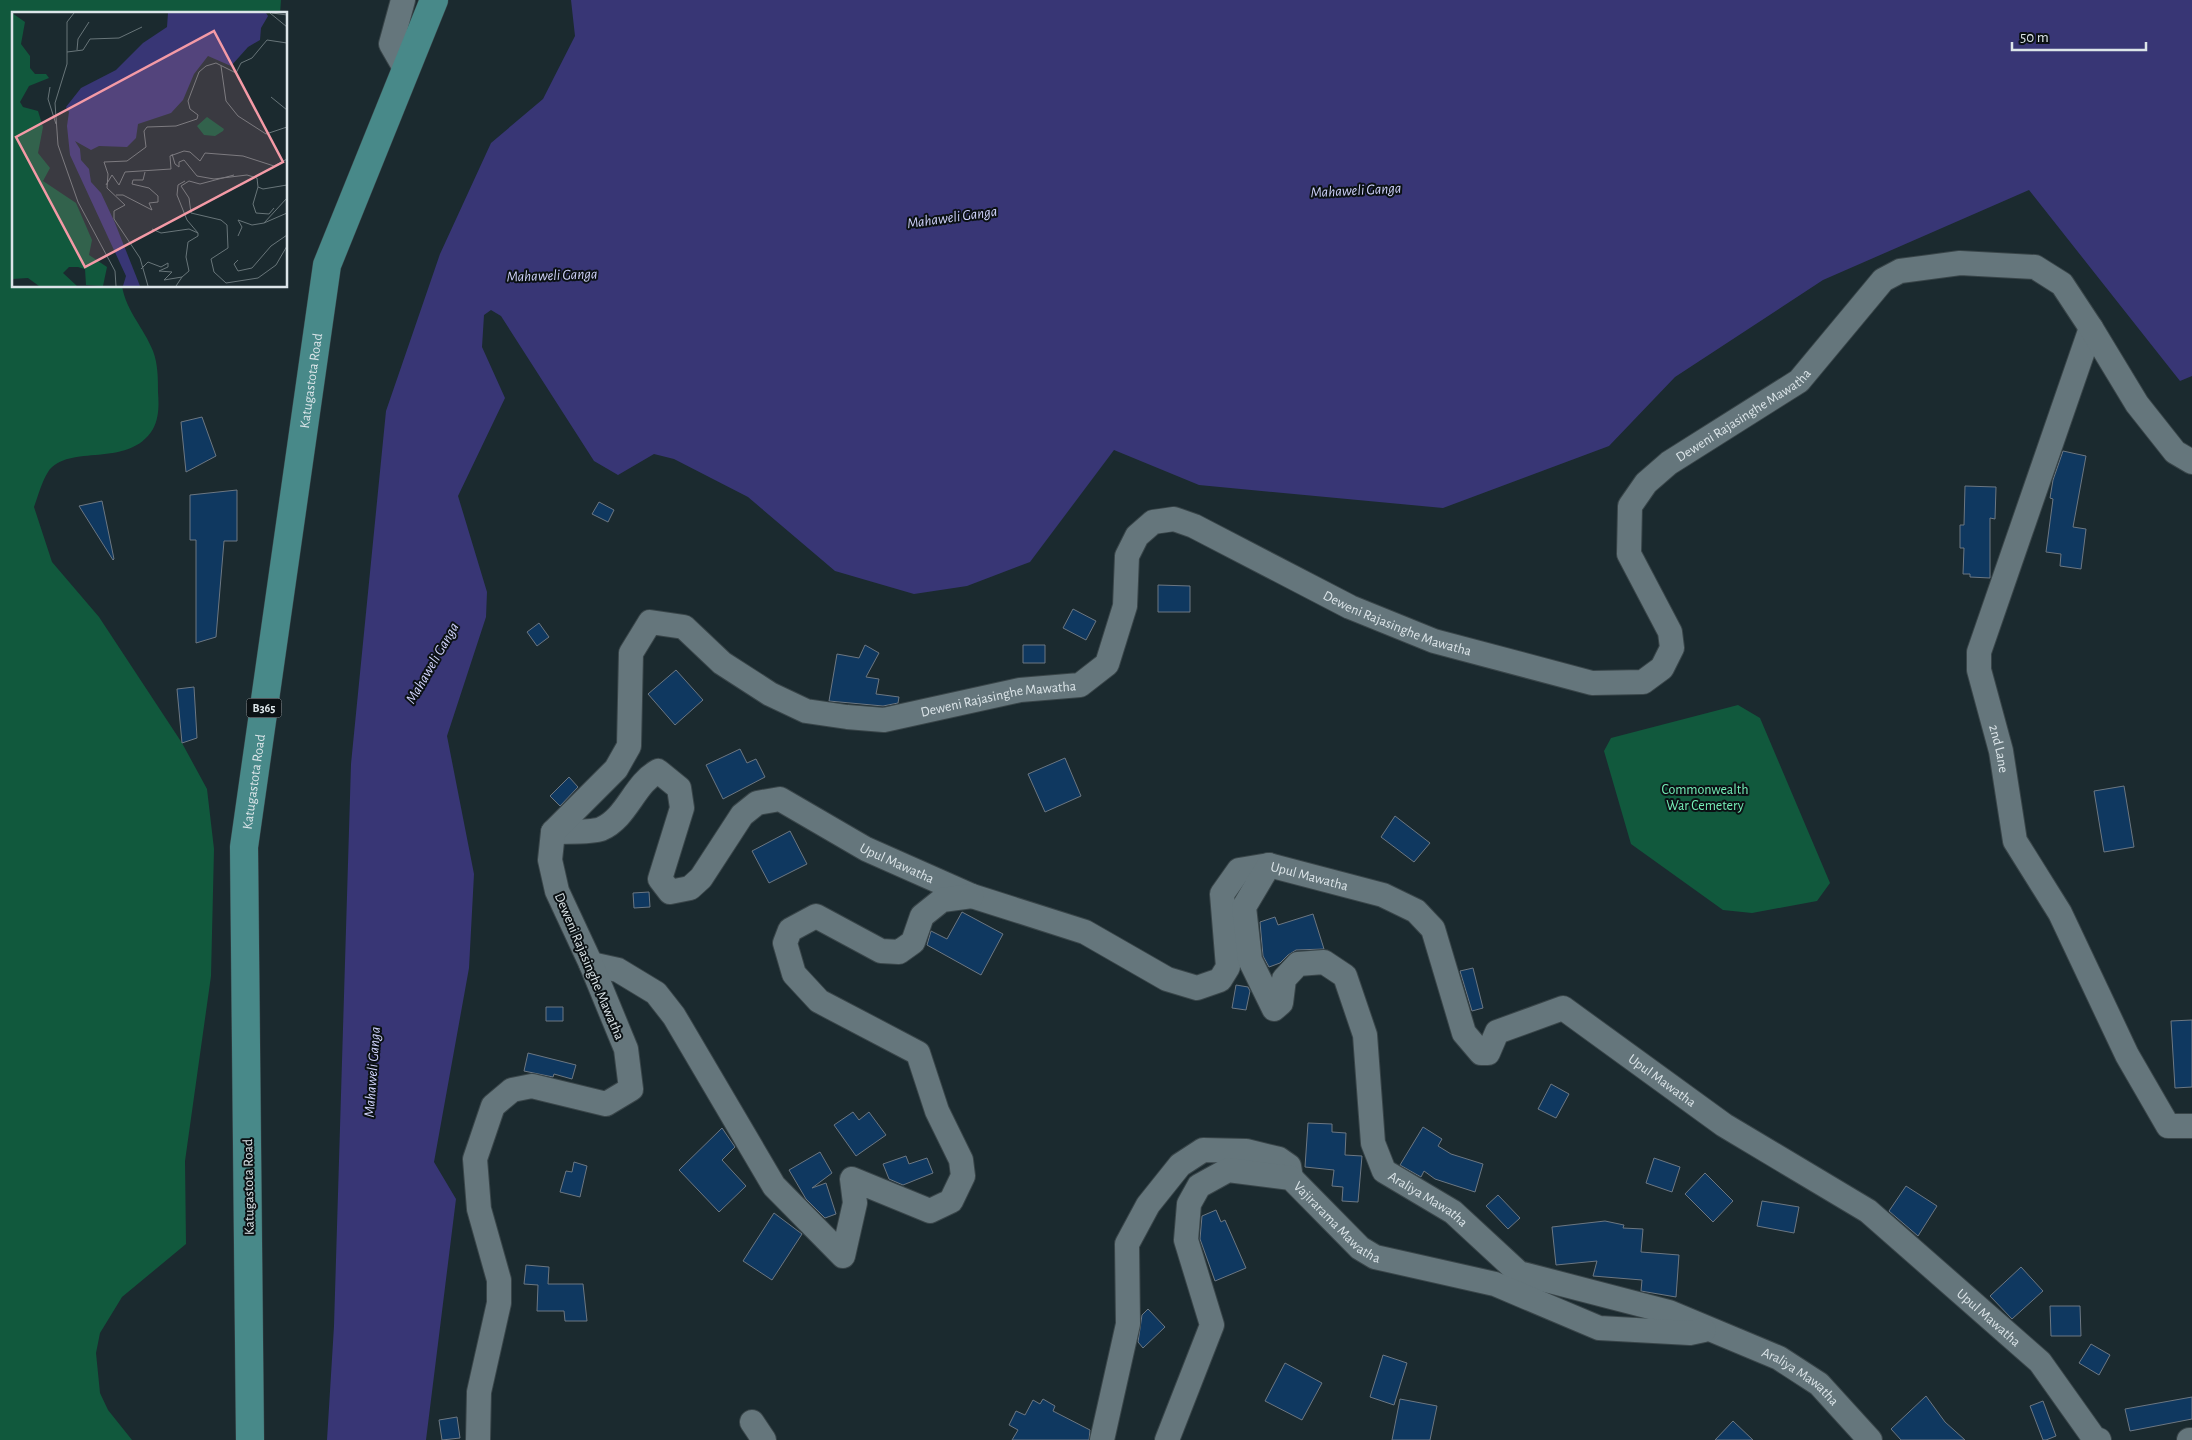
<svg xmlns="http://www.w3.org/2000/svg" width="2192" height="1440" font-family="'Alegreya Sans',sans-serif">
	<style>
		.green { fill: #11593d }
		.water { fill: #383675 }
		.building { fill: #0f3860; stroke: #6c7782 }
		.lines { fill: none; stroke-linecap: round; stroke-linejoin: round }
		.minor-casing { stroke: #394549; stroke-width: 26 }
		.major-casing { stroke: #394549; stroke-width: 29 }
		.minor { stroke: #65767c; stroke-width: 24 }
		.major { stroke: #488989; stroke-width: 28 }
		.labels { text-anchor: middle; stroke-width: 4; stroke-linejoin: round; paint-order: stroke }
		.shield { fill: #0b1114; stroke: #9da5a9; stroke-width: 1 }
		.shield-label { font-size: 12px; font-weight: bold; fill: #dce5e9 }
		.street-label { font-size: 14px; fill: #dce5e9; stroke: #0b1114 }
		.park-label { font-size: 14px; fill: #76efb8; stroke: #0b1114 }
		.water-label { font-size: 15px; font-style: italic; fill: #d0d3fb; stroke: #0b1114 }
		.inset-road { fill: none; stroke: #687579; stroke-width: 1 }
		.view { fill: #f49aa6; fill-opacity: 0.15; stroke: #f49aa6; stroke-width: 2.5 }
		.inset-edge { fill: none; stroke: #dce5e9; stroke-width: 2.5 }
	</style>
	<rect width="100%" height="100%" fill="#1b2a2f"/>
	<!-- green -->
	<path class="green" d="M 0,0 L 281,0 L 280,14 L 14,14 L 14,286 L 122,286 C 126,311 144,328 153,351 C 158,364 158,379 158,392 C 159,405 159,418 153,429 C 128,470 69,442 48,472 C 42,481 38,496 34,507 L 52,562 L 99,617 L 182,743 L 207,789 L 214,849 L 211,976 L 185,1161 L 186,1244 L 122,1297 L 100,1333 L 96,1353 L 100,1393 L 108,1410 L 132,1440 L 0,1440 Z
		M 1738,705 L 1760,718 L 1830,883 L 1817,901 L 1752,913 L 1723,910 L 1631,844 L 1604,751 L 1611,738 Z"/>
	<!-- water -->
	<path class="water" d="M 571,0 L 2192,0 L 2192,376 L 2180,381 L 2029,190 L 1823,280 L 1675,377 L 1609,446 L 1443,508 L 1199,485 L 1114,450 L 1030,562 L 967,586 L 914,594 L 835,571 L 748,497 L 674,459 L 654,454 L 618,475 L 594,461 L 501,316 L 491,310 L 484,315 L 482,347 L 505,398 L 458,496 L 487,592 L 486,617 L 447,736 L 474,874 L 469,968 L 434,1162 L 456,1199 L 426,1440 L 327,1440 L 334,1326 L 351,764 L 386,411 L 440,254 L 491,143 L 543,99 L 575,36 Z"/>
	<!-- building -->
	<path class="building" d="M 202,417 L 216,456 L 186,472 L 181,422 Z
		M 2063,451 L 2086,456 L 2073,527 L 2086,529 L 2081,569 L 2060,566 L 2061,554 L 2046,552 L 2053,499 L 2050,498 L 2053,480 Z
		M 1965,486 L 1996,487 L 1995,519 L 1990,518 L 1990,578 L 1970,577 L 1970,574 L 1963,574 L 1964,548 L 1960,548 L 1960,525 L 1964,525 Z
		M 237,490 L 237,541 L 224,541 L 216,637 L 196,643 L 196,540 L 190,540 L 190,495 Z
		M 102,501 L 114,559 L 113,560 L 79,506 Z
		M 599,502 L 614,510 L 608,522 L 592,514 Z
		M 1158,585 L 1190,586 L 1190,612 L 1158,612 Z
		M 1073,609 L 1096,621 L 1086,640 L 1063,628 Z
		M 539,623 L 549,637 L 537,646 L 527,632 Z
		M 865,645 L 879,653 L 866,677 L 879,679 L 876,694 L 899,697 L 898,703 L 883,706 L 829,701 L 837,654 L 859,658 Z
		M 1023,645 L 1045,645 L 1045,663 L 1023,663 Z
		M 676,670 L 703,700 L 675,725 L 648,694 Z
		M 194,687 L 197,738 L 182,743 L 177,689 Z
		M 740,749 L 747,763 L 756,759 L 765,777 L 723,799 L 706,765 Z
		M 1065,758 L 1081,796 L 1045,812 L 1028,774 Z
		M 569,777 L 578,787 L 560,806 L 550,796 Z
		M 2124,786 L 2134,847 L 2104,852 L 2094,791 Z
		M 1395,816 L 1430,843 L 1414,862 L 1381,837 Z
		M 790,831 L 807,864 L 769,883 L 752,851 Z
		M 649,892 L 650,907 L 634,908 L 633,893 Z
		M 962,912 L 1003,934 L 981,975 L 927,945 L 931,931 L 947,939 Z
		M 1313,914 L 1324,949 L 1296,950 L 1288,955 L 1280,963 L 1269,967 L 1263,956 L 1260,922 L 1275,917 L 1278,925 Z
		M 1473,968 L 1483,1008 L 1472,1011 L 1460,971 Z
		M 1236,985 L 1248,987 L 1250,991 L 1246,1010 L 1232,1008 Z
		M 546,1007 L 563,1007 L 563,1021 L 546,1021 Z
		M 2192,1020 L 2192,1087 L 2175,1088 L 2171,1021 Z
		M 528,1053 L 576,1065 L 572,1079 L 554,1074 L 553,1077 L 524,1071 Z
		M 1551,1084 L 1569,1094 L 1556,1118 L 1538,1109 Z
		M 853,1112 L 859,1120 L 869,1112 L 886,1135 L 856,1156 L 834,1125 Z
		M 1308,1123 L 1332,1124 L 1332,1132 L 1346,1133 L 1345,1155 L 1362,1156 L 1358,1202 L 1342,1201 L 1343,1187 L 1332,1186 L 1334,1170 L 1305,1167 Z
		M 1423,1127 L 1442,1139 L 1438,1146 L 1451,1154 L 1483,1164 L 1475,1192 L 1435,1179 L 1424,1171 L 1421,1177 L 1400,1165 Z
		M 722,1128 L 735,1147 L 722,1160 L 746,1186 L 719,1212 L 679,1170 Z
		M 820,1152 L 832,1173 L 812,1188 L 826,1183 L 836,1214 L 825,1218 L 806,1199 L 789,1170 Z
		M 906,1156 L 909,1164 L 927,1158 L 933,1173 L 903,1185 L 889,1179 L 883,1164 Z
		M 1654,1158 L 1680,1167 L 1672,1192 L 1646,1183 Z
		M 574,1162 L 587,1166 L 580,1197 L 560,1192 L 566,1171 L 572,1172 Z
		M 1705,1173 L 1733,1201 L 1713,1222 L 1685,1194 Z
		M 1906,1186 L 1937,1206 L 1918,1236 L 1889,1211 Z
		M 1498,1195 L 1520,1218 L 1508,1229 L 1486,1206 Z
		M 1762,1201 L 1799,1207 L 1794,1233 L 1757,1226 Z
		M 1216,1210 L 1221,1222 L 1225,1220 L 1246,1268 L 1215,1281 L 1200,1239 L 1202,1216 Z
		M 774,1213 L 802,1234 L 772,1280 L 743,1261 Z
		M 1605,1221 L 1624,1225 L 1623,1228 L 1643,1229 L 1641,1252 L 1679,1255 L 1676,1297 L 1641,1291 L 1642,1280 L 1593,1276 L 1597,1261 L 1556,1265 L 1552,1227 Z
		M 526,1265 L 549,1267 L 548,1284 L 583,1284 L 587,1321 L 565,1321 L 564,1311 L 537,1311 L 538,1285 L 524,1284 Z
		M 2021,1267 L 2043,1291 L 2012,1319 L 1990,1296 Z
		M 2050,1306 L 2080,1306 L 2081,1336 L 2051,1336 Z
		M 1148,1309 L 1165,1327 L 1143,1348 L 1138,1342 L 1142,1315 Z
		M 2091,1344 L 2110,1355 L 2099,1375 L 2079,1363 Z
		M 1383,1355 L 1407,1363 L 1394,1405 L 1370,1397 Z
		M 1285,1363 L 1322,1383 L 1302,1420 L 1265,1401 Z
		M 1926,1396 L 1945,1422 L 1965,1440 L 1901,1440 L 1891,1429 Z
		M 2192,1397 L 2192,1419 L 2130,1431 L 2125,1409 Z
		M 1043,1399 L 1055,1406 L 1053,1411 L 1090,1430 L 1089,1440 L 1012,1440 L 1018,1430 L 1009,1425 L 1016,1411 L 1025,1415 L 1033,1400 L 1040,1404 Z
		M 1400,1399 L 1437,1406 L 1430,1440 L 1392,1440 Z
		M 2043,1401 L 2056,1436 L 2046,1440 L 2043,1440 L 2030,1406 Z
		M 457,1417 L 460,1438 L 442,1440 L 439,1420 Z
		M 1733,1421 L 1753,1440 L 1715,1440 Z"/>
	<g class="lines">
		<defs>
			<g id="minor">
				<path d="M 403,0 L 391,44 L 406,70"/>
				<path id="s1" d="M 2091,328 L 1979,652 L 1979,670 L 2001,751 L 2015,841 L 2060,913 L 2127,1055 L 2168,1126 L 2192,1126"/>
				<path id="s2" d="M 553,832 C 566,831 590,833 601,829 C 627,818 634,784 658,771 L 679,788 L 682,808 L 660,879 L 670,892 L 690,888 L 701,878 L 742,815 L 757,803 L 780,799 L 866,849 L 972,896 L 1085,932 L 1167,979 L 1197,988 L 1220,980 L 1228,967 L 1222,894 L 1239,870 L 1269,865 L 1383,895 L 1416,911 L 1433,929 L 1464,1033 L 1481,1053 L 1488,1053 L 1497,1032 L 1563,1008 L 1724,1125 L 1868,1211 L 2040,1362 L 2094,1438 L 2099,1440"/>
				<path id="s3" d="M 1269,865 L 1244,907 L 1250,960 L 1274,1009 L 1281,1003 L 1284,979 L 1298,964 L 1324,962 L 1345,976 L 1365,1035 L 1373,1143 L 1384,1171 L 1453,1212 L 1519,1273 L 1669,1312 L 1779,1358 L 1819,1384 L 1870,1440"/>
				<path d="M 591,964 L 618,970 L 656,993 L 674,1016 L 774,1186 L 843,1256 L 855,1203 L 852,1179 L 930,1211 L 951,1201 L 963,1176 L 961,1160 L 937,1111 L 918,1053 L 819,1001 L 794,974 L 785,943 L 790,930 L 816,916 L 881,951 L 899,952 L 913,942 L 922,916 L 942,900 L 972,896"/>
				<path d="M 752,1422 L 764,1440"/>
				<path id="s4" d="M 478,1440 L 479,1392 L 499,1303 L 499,1280 L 479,1209 L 475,1159 L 493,1106 L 512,1090 L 532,1086 L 606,1104 L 631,1089 L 626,1049 L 591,964 L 557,891 L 550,860 L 553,832 L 616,769 L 629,746 L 631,653 L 650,622 L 684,627 L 722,663 L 770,694 L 806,711 L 847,717 L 884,720 L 1020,690 L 1080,685 L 1107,664 L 1125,606 L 1127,556 L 1137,536 L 1153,522 L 1174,519 L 1194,526 L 1350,607 L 1434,641 L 1592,683 L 1643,682 L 1662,668 L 1672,648 L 1670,632 L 1629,554 L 1630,506 L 1646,483 L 1669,463 L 1799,381 L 1883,280 L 1900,271 L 1960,263 L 2035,267 L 2062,284 L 2091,328 L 2137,404 L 2175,452 L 2192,462"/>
				<path d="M 1102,1440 L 1128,1324 L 1127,1244 L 1148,1205 L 1180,1165 L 1203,1150 L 1246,1151 L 1279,1159 L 1289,1166 L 1291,1178"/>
				<path id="s5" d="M 1167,1440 L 1212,1325 L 1186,1240 L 1189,1204 L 1199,1186 L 1228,1170 L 1291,1178 L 1360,1248 L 1375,1257 L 1495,1284 L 1599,1328 L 1690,1333 L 1704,1330"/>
				<path d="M 2189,1440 L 2192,1440"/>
			</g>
			<g id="major">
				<path id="s6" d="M 250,1440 L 244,847 L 327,265 L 434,0"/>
			</g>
		</defs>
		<!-- minor casing -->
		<use href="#minor" class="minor-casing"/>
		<!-- major casing -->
		<use href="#major" class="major-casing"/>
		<!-- minor -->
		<use href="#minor" class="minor"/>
		<!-- major -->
		<use href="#major" class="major"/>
	</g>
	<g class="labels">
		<!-- shield labels -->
		<rect class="shield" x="246.5" y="698.5" width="35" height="19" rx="4"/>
		<g class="shield-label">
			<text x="264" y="712">B365</text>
		</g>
		<!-- street labels -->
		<g class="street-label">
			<text dy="5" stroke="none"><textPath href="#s6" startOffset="1064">Katugastota Road</textPath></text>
			<text dy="5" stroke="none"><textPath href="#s4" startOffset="2529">Deweni Rajasinghe Mawatha</textPath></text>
			<text dy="5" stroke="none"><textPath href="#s4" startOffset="1929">Deweni Rajasinghe Mawatha</textPath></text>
			<text dy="5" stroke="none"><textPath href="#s4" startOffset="1389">Deweni Rajasinghe Mawatha</textPath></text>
			<text dy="5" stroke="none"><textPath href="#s1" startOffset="442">2nd Lane</textPath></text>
			<text dy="5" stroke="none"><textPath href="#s6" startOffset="659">Katugastota Road</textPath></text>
			<text dy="5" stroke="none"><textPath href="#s2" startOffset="555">Upul Mawatha</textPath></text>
			<text dy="5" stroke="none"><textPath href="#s2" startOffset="1096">Upul Mawatha</textPath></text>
			<text transform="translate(590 966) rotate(67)" y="5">Deweni Rajasinghe Mawatha</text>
			<text dy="5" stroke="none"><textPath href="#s2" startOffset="1591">Upul Mawatha</textPath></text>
			<text transform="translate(248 1187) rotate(-91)" y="5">Katugastota Road</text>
			<text dy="5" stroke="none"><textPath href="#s3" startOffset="515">Araliya Mawatha</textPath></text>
			<text dy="5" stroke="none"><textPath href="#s5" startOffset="430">Vajirarama Mawatha</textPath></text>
			<text dy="5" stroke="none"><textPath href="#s2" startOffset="1996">Upul Mawatha</textPath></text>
			<text dy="5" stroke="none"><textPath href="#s3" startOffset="935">Araliya Mawatha</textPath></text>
		</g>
		<!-- park labels -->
		<g class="park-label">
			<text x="1705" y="794">Commonwealth<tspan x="1705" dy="16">War Cemetery</tspan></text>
		</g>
		<!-- water labels -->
		<g class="water-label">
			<text transform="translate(1356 190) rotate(-3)" y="5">Mahaweli Ganga</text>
			<text transform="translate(952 217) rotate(-8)" y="5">Mahaweli Ganga</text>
			<text transform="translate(552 275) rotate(-2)" y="5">Mahaweli Ganga</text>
			<text transform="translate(432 663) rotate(-60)" y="5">Mahaweli Ganga</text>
			<text transform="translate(372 1072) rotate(-86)" y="5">Mahaweli Ganga</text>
		</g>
	</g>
	<!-- overview -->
	<g transform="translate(12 12)">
		<rect width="275" height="275" fill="#1b2a2f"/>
		<path d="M 0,1 L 13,10 L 9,32 L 18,44 L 18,56 L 23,62 L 34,62 L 37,66 L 17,74 L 8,90 L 11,95 L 26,99 L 31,115 L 26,141 L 38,156 L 31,169 L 64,191 L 80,228 L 77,243 L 95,255 L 91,274 L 74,273 L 73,257 L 66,255 L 57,255 L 51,261 L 65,274 L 27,274 L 16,266 L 0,267 ZM 195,105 L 212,117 L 211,119 L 203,124 L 192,123 L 185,114 Z" fill="#11593d"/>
		<path d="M 156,1 L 254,1 L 256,4 L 249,16 L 248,28 L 236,35 L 219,54 L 196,44 L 182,62 L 171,88 L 159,101 L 126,112 L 124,126 L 115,135 L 87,134 L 79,138 L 63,129 L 68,137 L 69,148 L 77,157 L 79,170 L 89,181 L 103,211 L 128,274 L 111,274 L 114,264 L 58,143 L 55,114 L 57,100 L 54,95 L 69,76 L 104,58 L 131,31 L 155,15 Z" fill="#383675"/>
		<path class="inset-road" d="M 62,1 L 55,10 L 55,52 L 43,91 L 46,133 L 66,190 L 103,259 L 104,274M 258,1 L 275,15M 260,1 L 275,3M 65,38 L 66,27 L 77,10M 55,40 L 71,38 L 78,27 L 107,26 L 130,15M 209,54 L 214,89 L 226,104 L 254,122 L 275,115M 275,67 L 275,86M 38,75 L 36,87 L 44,112M 259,85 L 275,98M 160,142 L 163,152 L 167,155 L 167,150 L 172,148 L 185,164 L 202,167 L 235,163 L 245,166 L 246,175 L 251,177 L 275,173M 222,163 L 188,172 L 177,169 L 169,174 L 177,186 L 179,201 L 209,208 L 215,213 L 216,236 L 199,247 L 202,260 L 214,271 L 246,266 L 264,253 L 275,234M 94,173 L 100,163 L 107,173 L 113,160 L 159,157 L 158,144 L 172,139 L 178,140 L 188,149 L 193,141 L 231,144 L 262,154 L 275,147M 246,175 L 241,192 L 244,201 L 257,202 L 262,196M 104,183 L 111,183 L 140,198 L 137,191 L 146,190 L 146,184 L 137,176 L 120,172 L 121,168 L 131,168 L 133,160M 252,211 L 275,201M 140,217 L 149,221 L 177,217 L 186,221 L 175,208 L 165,183 L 166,173 L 173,169M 226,224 L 230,215 L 226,208 L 240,213 L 252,211 L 275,186M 226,248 L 222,252 L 226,259 L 240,256 L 259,234 L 275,223M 129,257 L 136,250 L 149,255 L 156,251 L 156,255 L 147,259 L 160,260 L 152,268 L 170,265 L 164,274M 170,265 L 177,259 L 174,245 L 176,230 L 186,224 L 186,221M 136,274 L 128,246 L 102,207 L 102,199 L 113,193 L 95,176 L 96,162 L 92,150 L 115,149 L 134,135 L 132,119 L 135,115 L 164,114 L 185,107 L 186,103 L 178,97 L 176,89 L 187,60 L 194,54 L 204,51 L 224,61 L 229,51 L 240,46 L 255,28 L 275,31"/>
		<path class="view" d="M 202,19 L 271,150 L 73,255 L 4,125 Z"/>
		<rect width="275" height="275" class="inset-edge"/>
	</g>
	<!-- scale -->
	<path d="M2012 42v8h134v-8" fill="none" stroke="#dce5e9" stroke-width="2.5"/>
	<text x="2020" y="42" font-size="15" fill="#dce5e9" stroke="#0b1114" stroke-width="4" paint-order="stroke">50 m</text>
</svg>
